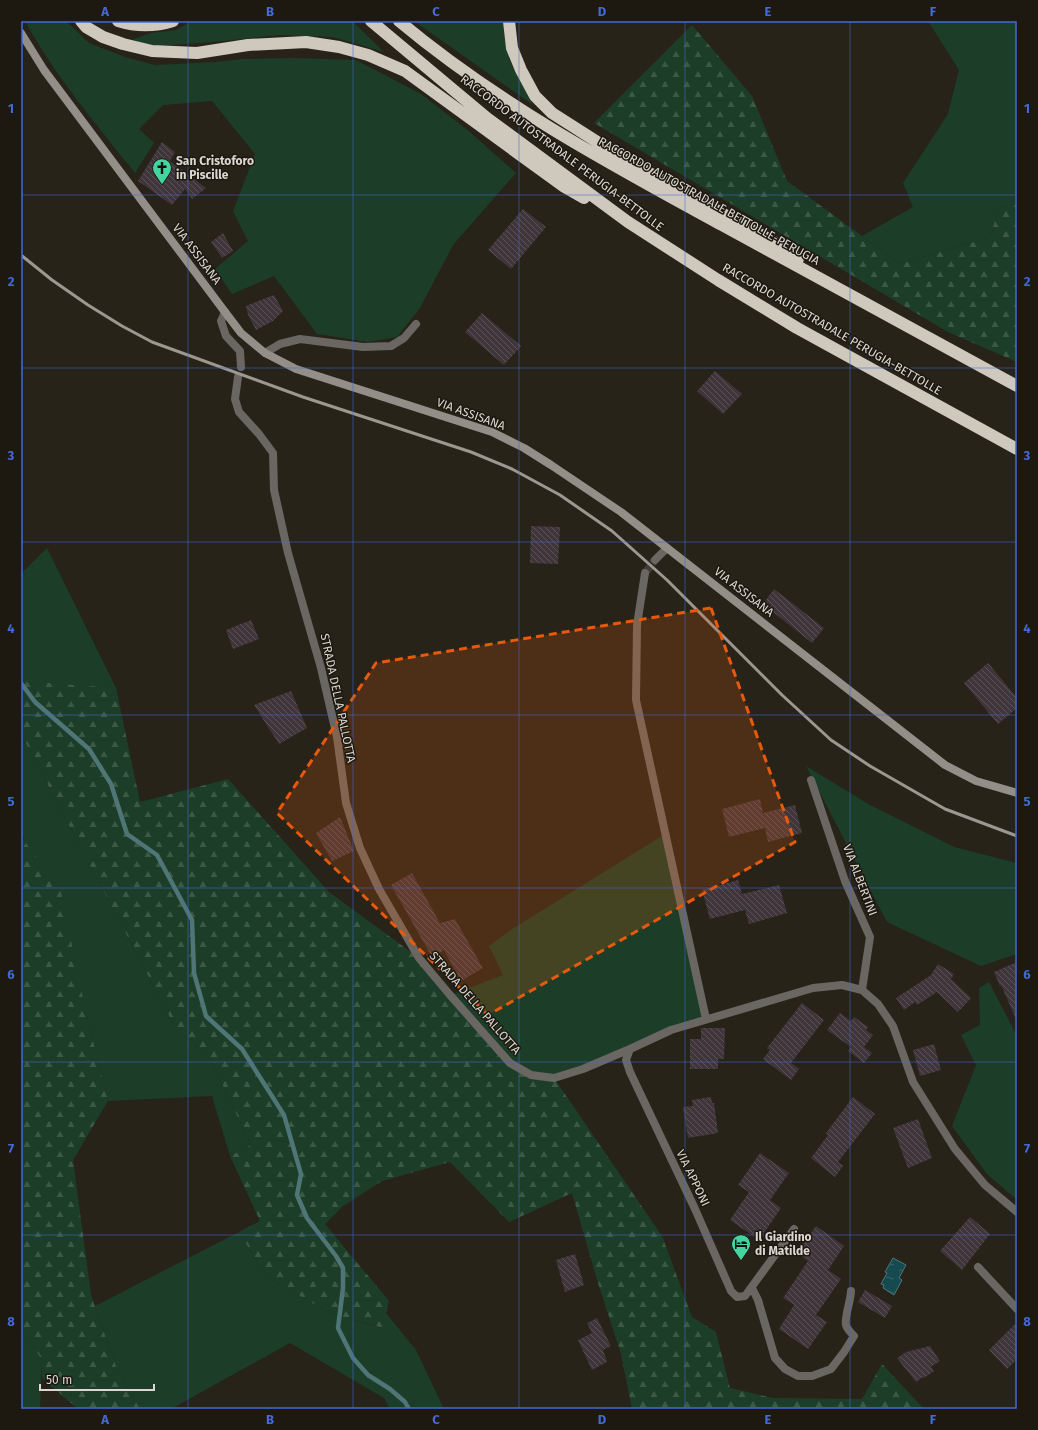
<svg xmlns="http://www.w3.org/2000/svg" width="1038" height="1430" font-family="'Fira Sans',sans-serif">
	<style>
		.green { fill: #1c3e28 }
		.forest { fill: url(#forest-firs) }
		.water { fill: url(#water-ripples); stroke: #507577 }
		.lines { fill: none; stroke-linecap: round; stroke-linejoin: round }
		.stream { stroke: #507577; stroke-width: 4.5 }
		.building { fill: url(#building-back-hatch) }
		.minor-tunnel { stroke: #423e35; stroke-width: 8; stroke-dasharray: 8 4; stroke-linecap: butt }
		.minor { stroke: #6a6763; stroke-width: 8 }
		.secondary { stroke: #938e87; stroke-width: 8 }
		.motorway { stroke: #cfc8bc; stroke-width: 12 }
		.rail { stroke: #9c9891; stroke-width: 3 }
		.marked { fill: #e8590c; fill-opacity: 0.2; stroke: #e8590c; stroke-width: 3; stroke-dasharray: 8 5; stroke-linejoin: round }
		.grid { fill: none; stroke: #436ad7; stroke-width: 1; stroke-opacity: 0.55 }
		.labels { text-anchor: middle; stroke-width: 3; stroke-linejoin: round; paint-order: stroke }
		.street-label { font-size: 12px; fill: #dbd8d2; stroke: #1d1910 }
		.poi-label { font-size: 12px; font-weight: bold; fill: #dbd8d2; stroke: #1d1910; text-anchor: start }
		.neatline { fill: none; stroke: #436ad7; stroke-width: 1.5 }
		.grid-label { font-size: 13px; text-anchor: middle; font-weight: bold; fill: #436ad7 }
	</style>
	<defs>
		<pattern id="forest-firs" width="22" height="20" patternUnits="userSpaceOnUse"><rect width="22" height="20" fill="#1c3e28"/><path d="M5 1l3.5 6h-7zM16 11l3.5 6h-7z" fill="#3c5946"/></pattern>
		<pattern id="water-ripples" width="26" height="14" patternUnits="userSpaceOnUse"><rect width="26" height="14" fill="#154b50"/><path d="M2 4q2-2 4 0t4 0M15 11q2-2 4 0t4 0" fill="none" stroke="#366468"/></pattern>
		<pattern id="building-back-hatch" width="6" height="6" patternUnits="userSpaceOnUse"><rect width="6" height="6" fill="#40353b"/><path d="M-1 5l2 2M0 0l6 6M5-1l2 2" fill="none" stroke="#5b5256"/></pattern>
	</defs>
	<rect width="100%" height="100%" fill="#272319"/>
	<!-- green -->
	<path class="green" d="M 25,21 L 66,21 L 89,43 L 125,57 L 155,65 L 216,62 L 243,59 L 293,58 L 356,60 L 421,94 L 470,132 L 516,173 L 453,245 L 420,308 L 397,337 L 368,342 L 317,334 L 274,276 L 232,294 L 215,269 L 248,241 L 233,211 L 255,154 L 212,101 L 163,105 L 139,129 L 154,143 L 135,173 C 96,124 55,76 25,21 Z
		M 191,21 L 352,21 L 384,52 L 333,37 L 280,35 L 214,42 L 153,46 L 132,40 L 150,33 L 177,30 Z
		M 414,21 L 504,21 L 504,34 L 510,62 L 533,105 Z
		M 928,21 L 1017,21 L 1017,203 L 999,207 L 990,237 L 900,264 L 862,236 L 913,207 L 903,183 L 948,114 L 959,70 Z
		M 47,548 L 116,688 L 21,684 L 21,574 Z
		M 21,734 L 175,1027 L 210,1059 L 251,1145 L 230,1156 L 212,1096 L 108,1101 L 85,1008 L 24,839 L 21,836 Z
		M 806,766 L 870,805 L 954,847 L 1017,863 L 1017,954 L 981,966 L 887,922 Z
		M 665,834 L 706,1019 L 557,1077 L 540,1076 L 514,1065 L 450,995 L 503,975 L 489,946 L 512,929 Z
		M 989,982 L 1017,1036 L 1017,1200 L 987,1174 L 952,1126 L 976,1065 L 961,1035 L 980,1025 L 979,988 Z
		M 239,1232 L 266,1277 L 330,1313 L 382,1328 L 386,1313 L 416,1350 L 444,1409 L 390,1409 L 384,1398 L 290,1343 L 171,1409 L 140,1409 L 117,1369 L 95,1306 Z
		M 21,1328 L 42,1360 L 40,1409 L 21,1409 Z"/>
	<!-- forest -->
	<path class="forest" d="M 692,25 L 752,96 L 787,181 L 900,264 L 990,237 L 999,207 L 1017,203 L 1017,362 L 948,332 L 594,123 Z
		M 21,681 L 116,688 L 140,802 L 228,779 L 329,892 L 419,958 L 510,1063 L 531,1075 L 554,1078 L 662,1236 L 692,1317 L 716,1332 L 730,1388 L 773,1398 L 862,1399 L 882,1364 L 924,1409 L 632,1409 L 621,1354 L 598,1283 L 572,1193 L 509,1222 L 450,1162 L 382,1181 L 343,1206 L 325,1224 L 389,1301 L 383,1328 L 330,1313 L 266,1277 L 239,1232 L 260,1221 L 230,1156 L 251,1145 L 210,1059 L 175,1027 L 21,734 Z
		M 21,836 L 61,892 L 85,1008 L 108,1101 L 73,1160 L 91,1295 L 117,1369 L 140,1409 L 78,1409 L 42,1378 L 42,1360 L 21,1328 Z"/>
	<!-- water -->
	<path class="water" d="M 893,1258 L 906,1265 L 899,1278 L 902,1280 L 894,1295 L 883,1288 L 884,1285 L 881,1284 L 887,1273 L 885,1272 Z"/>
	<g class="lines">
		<!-- stream -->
		<path class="stream" d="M 21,683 L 35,702 L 89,749 L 111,784 L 127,834 L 157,855 L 192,920 L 194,973 L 206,1016 L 242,1049 L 284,1115 L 301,1174 L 297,1195 L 307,1218 L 336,1256 L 343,1268 L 343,1288 L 338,1328 L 353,1358 L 368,1375 L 390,1389 L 405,1402 L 409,1409"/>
	</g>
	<!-- building -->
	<path class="building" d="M 162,142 L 175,152 L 170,161 L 206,188 L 192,199 L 185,189 L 172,205 L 138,181 Z
		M 523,209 L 546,227 L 511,269 L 488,250 Z
		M 223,233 L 233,251 L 222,258 L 211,242 Z
		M 274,295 L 283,311 L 273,321 L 256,330 L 248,315 L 246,306 Z
		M 482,313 L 521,346 L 504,365 L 465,332 Z
		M 715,371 L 742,394 L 723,414 L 697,391 Z
		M 531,526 L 560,527 L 558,564 L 530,563 Z
		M 774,589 L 824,628 L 812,643 L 763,604 Z
		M 251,620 L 259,639 L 233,649 L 226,630 Z
		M 988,663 L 1017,698 L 1017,708 L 998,724 L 964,683 Z
		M 291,691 L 307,728 L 279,744 L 254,705 Z
		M 760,799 L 763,813 L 795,805 L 802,833 L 768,842 L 765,828 L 729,837 L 722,809 Z
		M 340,817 L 354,851 L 332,861 L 316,833 Z
		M 412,873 L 440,923 L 455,919 L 483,968 L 461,981 L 444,950 L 432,957 L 391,885 Z
		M 738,880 L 742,894 L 779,885 L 787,913 L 749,924 L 745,910 L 710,919 L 702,890 Z
		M 1017,962 L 1017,1021 L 1001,985 L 1000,986 L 994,972 Z
		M 938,964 L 954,974 L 951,979 L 971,998 L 958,1012 L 937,992 L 917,1005 L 915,1002 L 904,1010 L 896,998 L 931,975 Z
		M 802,1003 L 824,1020 L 791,1063 L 799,1069 L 791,1080 L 763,1059 L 770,1050 L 767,1048 Z
		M 840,1013 L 851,1021 L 854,1017 L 868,1027 L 866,1030 L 873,1035 L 864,1047 L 872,1053 L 864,1063 L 848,1051 L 851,1047 L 827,1030 Z
		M 701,1028 L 725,1028 L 724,1059 L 718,1059 L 718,1069 L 690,1069 L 690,1039 L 701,1039 Z
		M 934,1044 L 941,1070 L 920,1076 L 913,1050 Z
		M 711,1097 L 712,1103 L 714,1103 L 718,1133 L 688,1138 L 683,1107 L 693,1106 L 692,1100 Z
		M 853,1097 L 875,1114 L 838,1162 L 843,1166 L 835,1177 L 811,1158 L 828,1135 L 826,1133 Z
		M 918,1119 L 932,1158 L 908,1168 L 893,1128 Z
		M 760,1153 L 789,1173 L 770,1200 L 781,1208 L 759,1240 L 730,1220 L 749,1192 L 738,1185 Z
		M 970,1217 L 990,1234 L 962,1270 L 940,1251 Z
		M 816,1226 L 844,1246 L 828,1270 L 841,1279 L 816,1315 L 827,1322 L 808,1349 L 779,1329 L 794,1305 L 783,1298 L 808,1261 L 797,1253 Z
		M 575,1254 L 584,1285 L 565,1292 L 556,1260 Z
		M 865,1290 L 892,1306 L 885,1318 L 858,1302 Z
		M 597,1318 L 611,1346 L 603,1350 L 607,1362 L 592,1370 L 578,1340 L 592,1333 L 587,1323 Z
		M 1017,1322 L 1017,1359 L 1007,1369 L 989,1350 Z
		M 930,1346 L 940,1361 L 931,1367 L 934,1371 L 924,1378 L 923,1377 L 916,1382 L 897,1358 L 906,1352 Z"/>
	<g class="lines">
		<!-- minor-tunnel -->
		<path class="minor-tunnel" d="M 645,573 L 655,560"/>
		<!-- minor -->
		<path class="minor" d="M 225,312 L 221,321 L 226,336 L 240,351 L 241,367
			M 265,353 L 280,344 L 300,339 L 363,347 L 391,346 L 404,338 L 416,324
			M 238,377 L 235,399 L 239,412 L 259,434 L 273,453 L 274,490 L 288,553 L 321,668 L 337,737 L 346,803 L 360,848 L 379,889 L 419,958 L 450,995 L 510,1063 L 531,1075 L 554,1078 L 583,1069 L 630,1049 L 671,1030 L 813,988 L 842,985 L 862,990 L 878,1004 L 893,1026 L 913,1082 L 955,1149 L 985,1185 L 1017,1212
			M 655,560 L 667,548
			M 645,573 L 637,625 L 636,700 L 706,1019
			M 811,780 L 845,881 L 870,937 L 862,990
			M 630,1049 L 626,1060 L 630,1072 L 695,1209 L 731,1291 L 737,1297 L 745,1296 L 794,1229
			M 978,1267 L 1017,1309
			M 752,1288 L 758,1300 L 775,1358 L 785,1369 L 798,1376 L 812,1376 L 831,1369 L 844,1352 L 854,1336 C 851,1333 847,1329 846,1325 C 844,1318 851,1300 851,1291"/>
		<!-- secondary -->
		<path class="secondary" d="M 21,33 L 44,70 L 225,312 L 241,333 L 265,353 L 296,369 L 492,432 L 524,448 L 551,465 L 621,512 L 945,765 L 976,781 L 1017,793"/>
		<!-- motorway -->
		<path class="motorway" d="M 81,21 L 86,27 L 103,37 L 123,44 L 152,51 L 197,53 L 248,45 L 306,42 L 339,47 L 368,55 L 405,71 L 563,186 L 584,198
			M 118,21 C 137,27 154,27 173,21
			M 371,21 L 487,118 L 628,222 L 718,280 L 797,328 L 1017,449
			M 399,21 C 497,103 610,164 722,225 C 821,278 919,332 1017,386
			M 509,21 L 512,48 L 521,70 L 535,96 L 552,113 L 624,159 L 781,246 L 798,259"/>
		<!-- rail -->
		<path class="rail" d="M 21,255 L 52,280 L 88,305 L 122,326 L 152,342 L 303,397 L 471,452 L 512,469 L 560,495 L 612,531 L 667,580 L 782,695 L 831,740 L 870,766 L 945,809 L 1017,836"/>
	</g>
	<!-- marked area -->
	<path class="marked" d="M 711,608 L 795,842 L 488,1015 L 277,813 L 376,663 Z"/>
	<!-- grid -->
	<path class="grid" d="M 188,21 L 188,1409M 353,21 L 353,1409M 519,21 L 519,1409M 685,21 L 685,1409M 850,21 L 850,1409M 21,195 L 1017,195M 21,368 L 1017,368M 21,542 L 1017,542M 21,715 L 1017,715M 21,888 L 1017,888M 21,1062 L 1017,1062M 21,1235 L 1017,1235"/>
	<!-- icons -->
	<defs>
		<symbol id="church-pin" viewBox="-11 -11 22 30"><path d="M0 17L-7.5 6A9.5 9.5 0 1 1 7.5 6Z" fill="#43d4a0" stroke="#1d1910"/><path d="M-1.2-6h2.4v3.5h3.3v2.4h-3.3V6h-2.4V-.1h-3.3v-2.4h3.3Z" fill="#111"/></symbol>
		<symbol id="hotel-pin" viewBox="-11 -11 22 30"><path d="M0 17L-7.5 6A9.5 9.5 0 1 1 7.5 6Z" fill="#43d4a0" stroke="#1d1910"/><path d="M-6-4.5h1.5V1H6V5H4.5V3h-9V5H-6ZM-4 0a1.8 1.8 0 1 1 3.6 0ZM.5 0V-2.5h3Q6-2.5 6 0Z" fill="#111"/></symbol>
	</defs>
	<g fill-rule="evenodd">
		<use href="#church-pin" x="151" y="157" width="22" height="30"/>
		<use href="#hotel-pin" x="730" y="1233" width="22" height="30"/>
	</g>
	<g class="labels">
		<!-- street labels -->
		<g class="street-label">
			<text transform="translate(562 153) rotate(37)" y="4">RACCORDO AUTOSTRADALE PERUGIA-BETTOLLE</text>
			<text transform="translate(709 201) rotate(29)" y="4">RACCORDO AUTOSTRADALE BETTOLLE-PERUGIA</text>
			<text transform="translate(197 254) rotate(53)" y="4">VIA ASSISANA</text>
			<text transform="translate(832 329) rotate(30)" y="4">RACCORDO AUTOSTRADALE PERUGIA-BETTOLLE</text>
			<text transform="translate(471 414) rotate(20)" y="4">VIA ASSISANA</text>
			<text transform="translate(744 592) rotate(38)" y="4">VIA ASSISANA</text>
			<text transform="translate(338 698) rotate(78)" y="4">STRADA DELLA PALLOTTA</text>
			<text transform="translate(860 880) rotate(69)" y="4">VIA ALBERTINI</text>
			<text transform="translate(475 1003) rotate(49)" y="4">STRADA DELLA PALLOTTA</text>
			<text transform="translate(693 1178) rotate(64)" y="4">VIA APPONI</text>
		</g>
		<!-- poi labels -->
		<g class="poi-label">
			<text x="176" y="165">San Cristoforo<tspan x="176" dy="14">in Piscille</tspan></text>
			<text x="755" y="1241">Il Giardino<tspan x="755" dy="14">di Matilde</tspan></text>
		</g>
	</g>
	<!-- border -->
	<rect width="1038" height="1430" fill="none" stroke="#1d1910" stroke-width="44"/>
	<!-- scale -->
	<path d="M40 1384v6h114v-6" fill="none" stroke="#dbd8d2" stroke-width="2"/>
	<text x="46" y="1384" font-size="12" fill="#dbd8d2" stroke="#1d1910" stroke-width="3" paint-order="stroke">50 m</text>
	<rect x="22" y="22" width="994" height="1386" class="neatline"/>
	<g class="grid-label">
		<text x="105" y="16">A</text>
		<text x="270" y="16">B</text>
		<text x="436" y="16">C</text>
		<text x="602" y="16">D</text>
		<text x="768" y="16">E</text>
		<text x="933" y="16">F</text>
		<text x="11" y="113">1</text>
		<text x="1027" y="113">1</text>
		<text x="11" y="286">2</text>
		<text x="1027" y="286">2</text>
		<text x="11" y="460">3</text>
		<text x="1027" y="460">3</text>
		<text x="11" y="633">4</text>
		<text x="1027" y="633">4</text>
		<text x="11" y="806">5</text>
		<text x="1027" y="806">5</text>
		<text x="11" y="979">6</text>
		<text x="1027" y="979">6</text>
		<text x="11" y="1153">7</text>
		<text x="1027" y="1153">7</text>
		<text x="11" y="1326">8</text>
		<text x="1027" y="1326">8</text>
		<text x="105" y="1424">A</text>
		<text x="270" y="1424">B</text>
		<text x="436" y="1424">C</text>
		<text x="602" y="1424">D</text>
		<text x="768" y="1424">E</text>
		<text x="933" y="1424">F</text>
	</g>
</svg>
